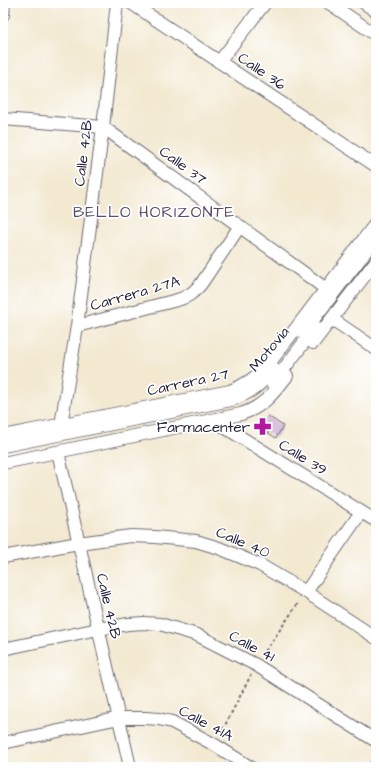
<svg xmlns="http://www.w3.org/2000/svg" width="379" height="770" font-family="'Architects Daughter',sans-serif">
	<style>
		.building { fill: #c5a1ca }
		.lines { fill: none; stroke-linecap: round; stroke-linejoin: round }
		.minor-casing { stroke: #6b6870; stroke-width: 14 }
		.path { stroke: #6b6870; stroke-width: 2; stroke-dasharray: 3 3; stroke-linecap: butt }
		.minor { stroke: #fff; stroke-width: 12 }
		.labels { text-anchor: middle; stroke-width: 3.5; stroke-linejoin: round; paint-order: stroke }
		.street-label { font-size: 15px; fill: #22223b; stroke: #fff }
		.poi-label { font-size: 15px; fill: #22223b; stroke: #fff; text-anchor: end }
		.neighbourhood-label { font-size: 16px; letter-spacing: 1px; fill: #5b4e6d; stroke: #fff }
	</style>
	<rect width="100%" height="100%" fill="#fff"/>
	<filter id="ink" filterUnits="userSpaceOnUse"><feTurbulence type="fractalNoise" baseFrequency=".025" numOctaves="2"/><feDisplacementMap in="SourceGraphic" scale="8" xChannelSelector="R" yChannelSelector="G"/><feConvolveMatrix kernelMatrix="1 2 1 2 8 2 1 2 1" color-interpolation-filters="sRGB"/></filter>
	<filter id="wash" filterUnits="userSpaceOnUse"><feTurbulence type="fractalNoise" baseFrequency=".012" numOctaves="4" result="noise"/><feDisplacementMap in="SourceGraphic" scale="16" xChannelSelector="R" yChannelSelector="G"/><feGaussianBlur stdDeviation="0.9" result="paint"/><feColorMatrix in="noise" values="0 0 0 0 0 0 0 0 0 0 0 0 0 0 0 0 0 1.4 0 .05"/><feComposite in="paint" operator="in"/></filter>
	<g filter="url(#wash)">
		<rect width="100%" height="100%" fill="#f3e9d1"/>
		<g id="blocks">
			<!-- building -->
			<path class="building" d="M 268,416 L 283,426 L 276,438 L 260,428 Z"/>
		</g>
	</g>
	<g filter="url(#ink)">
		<use href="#blocks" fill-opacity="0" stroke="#6b6870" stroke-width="1"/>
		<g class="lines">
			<defs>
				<path id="minor" d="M 131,3 L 376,166
					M 329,3 L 376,35
					M 364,3 L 376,11
					M 3,15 L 4,3
					M 219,62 L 265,3
					M 3,119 L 103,127 L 326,289
					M 332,319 L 376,349
					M 77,326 L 177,300 C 188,297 193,293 201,284 L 240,226
					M 303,333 L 376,238
					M 313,343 L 376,261
					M 272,383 L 280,374 L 315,328
					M 213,420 L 376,521
					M 61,425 L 77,326 L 103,127 L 117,3
					M 3,436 L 230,391 C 245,385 257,377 268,365 L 376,223
					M 3,446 L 231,400 C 253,392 259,386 274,369
					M 58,452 L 130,767
					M 3,463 L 241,414 C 263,407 273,394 287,376
					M 3,557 L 78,543 L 131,536 L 155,537 L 196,541 L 219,548 L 260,565 L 306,592 L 376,638
					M 306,592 L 361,512
					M 3,649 L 98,629 L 128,624 L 144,623 L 160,624 L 197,635 L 256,665 L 376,741
					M 3,743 L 119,718 L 145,718 L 159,719 L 172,722 L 215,745 L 250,767
					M 375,767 L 376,765"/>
			</defs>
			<!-- minor casing -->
			<use href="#minor" class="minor-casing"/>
			<!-- path -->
			<path class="path" d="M 262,656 L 299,602
				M 220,735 L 251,675"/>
			<!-- minor -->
			<use href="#minor" class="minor"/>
		</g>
	</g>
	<!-- icons -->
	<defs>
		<symbol id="pharmacy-bare" viewBox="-9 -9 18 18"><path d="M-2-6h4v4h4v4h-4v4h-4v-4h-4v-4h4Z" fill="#b5179e" stroke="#fff" stroke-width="2.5" paint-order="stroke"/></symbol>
	</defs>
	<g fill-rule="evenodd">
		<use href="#pharmacy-bare" x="250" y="414" width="25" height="25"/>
	</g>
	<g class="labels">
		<!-- street labels -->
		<g class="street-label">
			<text transform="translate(262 71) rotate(34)" y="5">Calle 36</text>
			<text transform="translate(83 153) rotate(-83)" y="5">Calle 42B</text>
			<text transform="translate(183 165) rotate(36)" y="5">Calle 37</text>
			<text transform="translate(135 293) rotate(-16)" y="5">Carrera 27A</text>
			<text transform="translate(269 349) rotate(-50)" y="5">Motovia</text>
			<text transform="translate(188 382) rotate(-12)" y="5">Carrera 27</text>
			<text transform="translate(303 457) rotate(32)" y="5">Calle 39</text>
			<text transform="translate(243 542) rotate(23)" y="5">Calle 40</text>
			<text transform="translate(109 606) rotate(77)" y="5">Calle 42B</text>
			<text transform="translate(252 646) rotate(28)" y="5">Calle 41</text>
			<text transform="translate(206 723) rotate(28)" y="5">Calle 41A</text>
		</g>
		<!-- poi labels -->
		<g class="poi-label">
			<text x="250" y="432">Farmacenter</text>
		</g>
		<!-- neighbourhood labels -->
		<g class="neighbourhood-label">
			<text x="154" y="217">BELLO HORIZONTE</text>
		</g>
	</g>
	<!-- margin -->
	<rect width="379" height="770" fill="none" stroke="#fff" stroke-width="16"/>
</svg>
